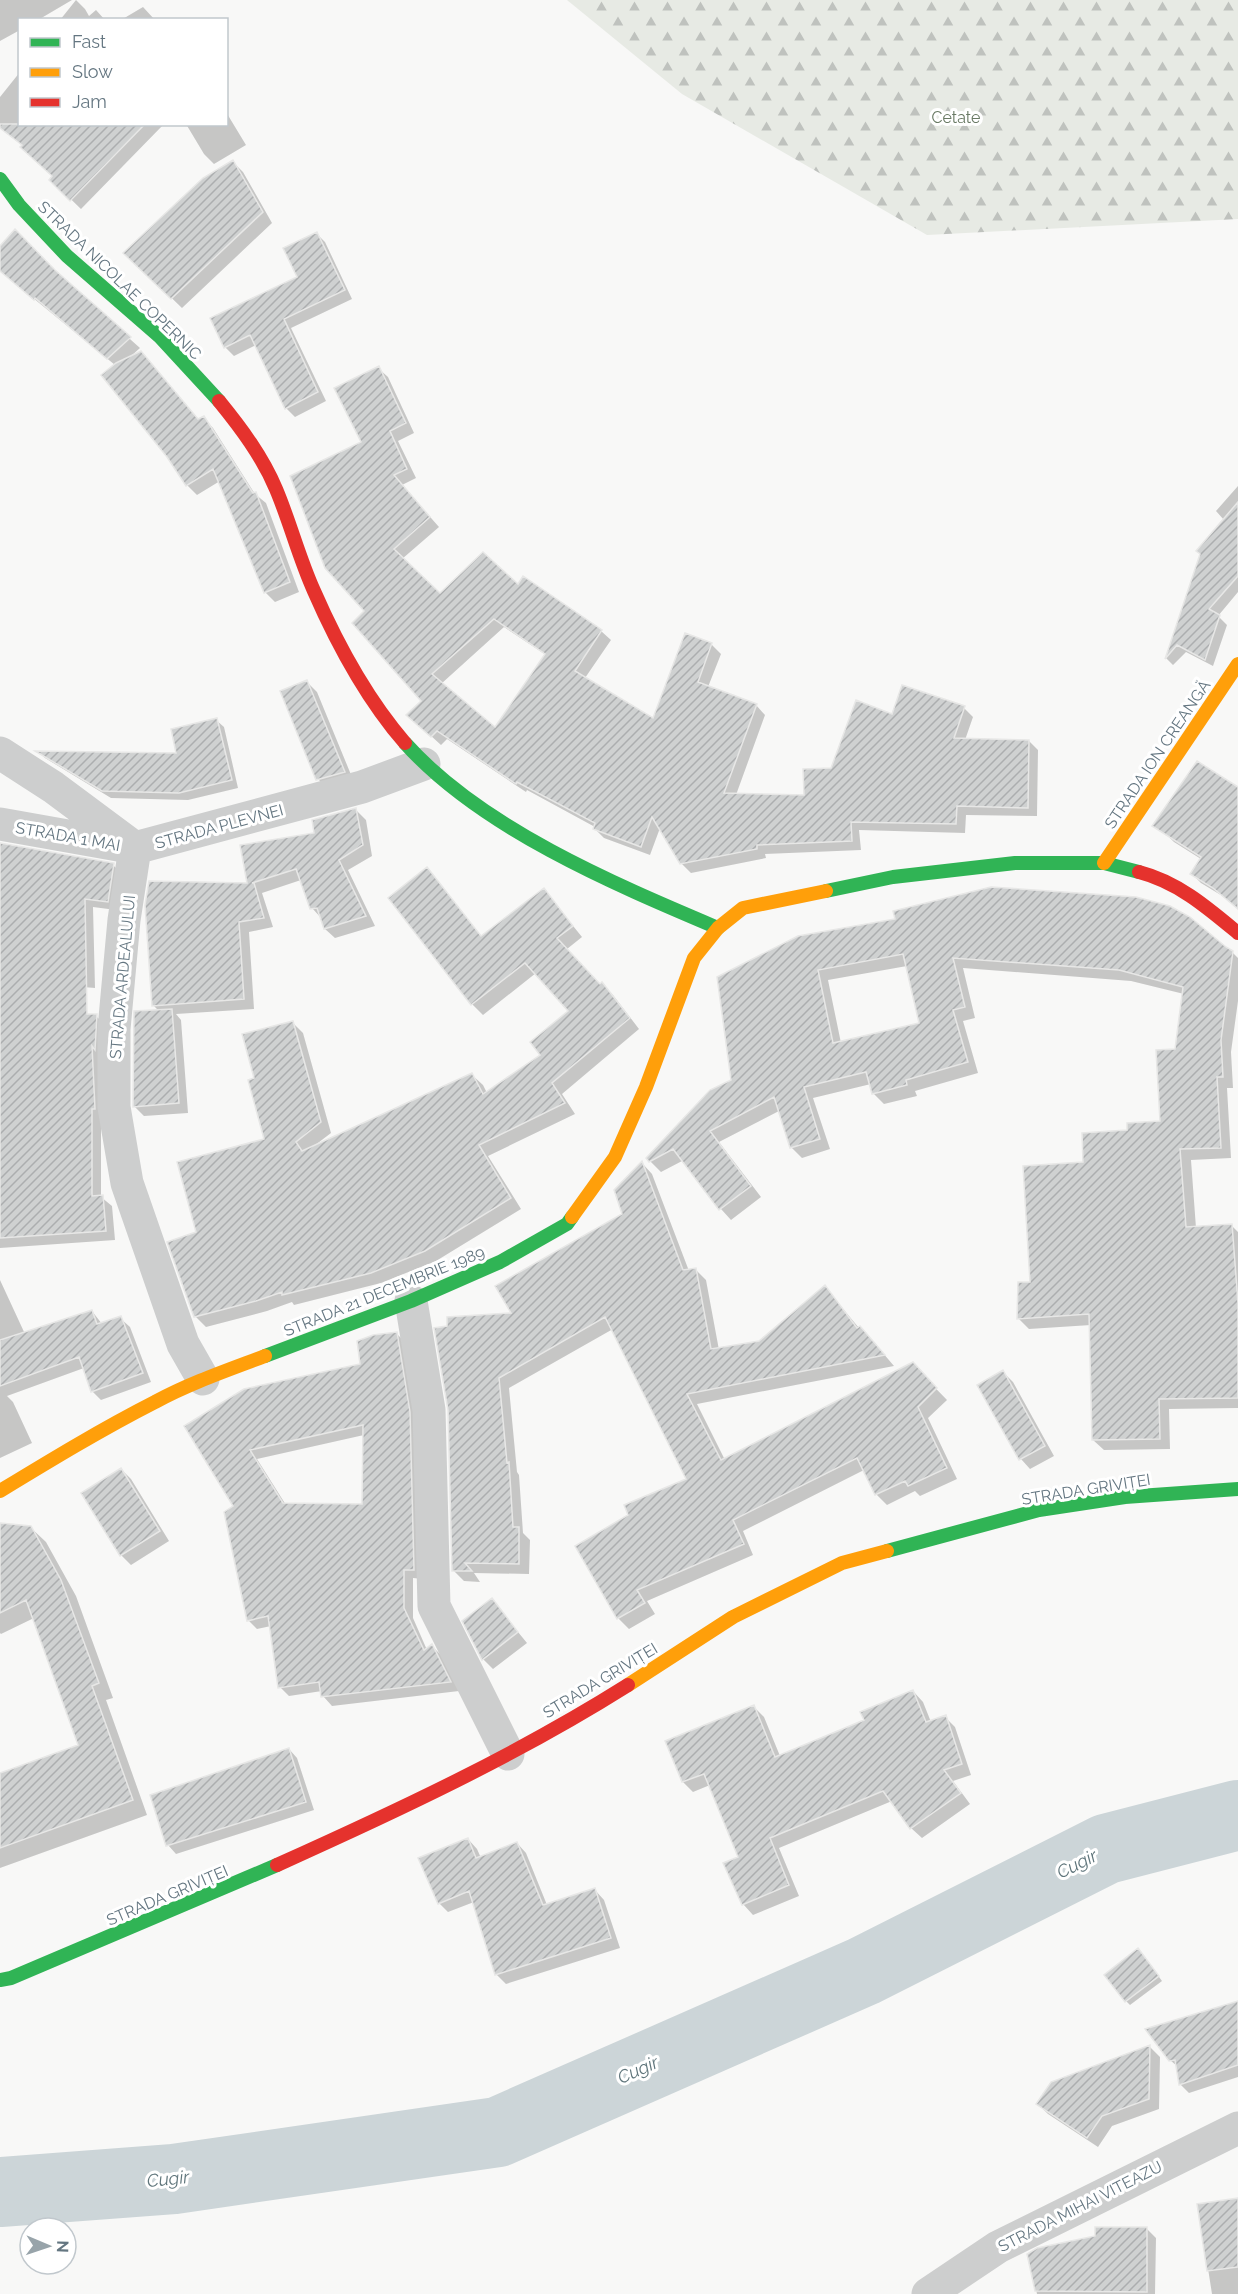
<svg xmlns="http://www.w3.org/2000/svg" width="1238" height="2294" font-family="Raleway,sans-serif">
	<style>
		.forest { fill: url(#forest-firs) }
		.shadow { fill: #0003; fill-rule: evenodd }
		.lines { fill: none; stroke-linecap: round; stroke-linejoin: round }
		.river { stroke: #ccd5d8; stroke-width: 70 }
		.building { fill: url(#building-hatch); stroke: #e7e7e6; stroke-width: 1.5; fill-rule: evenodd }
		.street { stroke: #cdcece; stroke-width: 33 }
		.fast { stroke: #30b455; stroke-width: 14 }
		.slow { stroke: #ff9f0a; stroke-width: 14 }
		.jam { stroke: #e5322d; stroke-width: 14 }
		.labels { text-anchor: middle; stroke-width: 6; stroke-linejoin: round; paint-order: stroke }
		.park-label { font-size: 16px; fill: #687963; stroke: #fff }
		.street-label { font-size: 16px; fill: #647681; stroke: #fff }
		.water-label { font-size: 18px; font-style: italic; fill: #5f757b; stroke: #fff }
	</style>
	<defs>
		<pattern id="forest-firs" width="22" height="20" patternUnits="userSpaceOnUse" patternTransform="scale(1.5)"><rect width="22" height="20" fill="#e7eae4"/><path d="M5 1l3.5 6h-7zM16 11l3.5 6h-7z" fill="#bfc2be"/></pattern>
		<pattern id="building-hatch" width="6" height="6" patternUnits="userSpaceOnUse" patternTransform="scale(1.5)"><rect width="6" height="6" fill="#cfd1d1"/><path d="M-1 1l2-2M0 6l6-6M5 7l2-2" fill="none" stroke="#acaeaf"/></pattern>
	</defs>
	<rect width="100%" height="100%" fill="#f8f8f7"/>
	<!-- forest -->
	<path class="forest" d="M 567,0 L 1238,0 L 1238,219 L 927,235 L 682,94 Z"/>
	<!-- shadow -->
	<path class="shadow" d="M 0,0 L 72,0 L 38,20 L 20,20 L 20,30 L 0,41 Z
		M 76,0 L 85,9 L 89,16 L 96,10 L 105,20 L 60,20 Z
		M 143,7 L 155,20 L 121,20 Z
		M 20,72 L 20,124 L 164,124 L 81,209 L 51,180 L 54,177 L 23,146 L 0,128 L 0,97 Z
		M 226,112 L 246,145 L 214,164 L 204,154 L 186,124 L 226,124 Z
		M 233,162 L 243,172 L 272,223 L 182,308 L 125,253 Z
		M 316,233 L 325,242 L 352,299 L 291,328 L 326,401 L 295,417 L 286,408 L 256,345 L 234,356 L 225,347 L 299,278 Z
		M 0,248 L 57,274 L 140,348 L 130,357 L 141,353 L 199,421 L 204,418 L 213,428 L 255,494 L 266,503 L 299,592 L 275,602 L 265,592 L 220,481 L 197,495 L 187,485 L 115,365 L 0,271 Z
		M 378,368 L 388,377 L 414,433 L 398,441 L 416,478 L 402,485 L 439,527 L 402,559 L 440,595 L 518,587 L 601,631 L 611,640 L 585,678 L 654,720 L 686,635 L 712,645 L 721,654 L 708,687 L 756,705 L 765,715 L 736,795 L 806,796 L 832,769 L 893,716 L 964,708 L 973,717 L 965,740 L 1029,741 L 1038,750 L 1037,816 L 966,815 L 965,833 L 859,830 L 861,850 L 765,854 L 766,858 L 691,873 L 681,863 L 660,828 L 650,855 L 604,838 L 595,829 L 595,827 L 527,790 L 526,792 L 447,739 L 441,745 L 418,724 L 423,701 L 366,611 L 363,443 ZM 504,627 L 546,655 L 496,729 L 441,684 Z
		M 1238,486 L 1238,592 L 1218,616 L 1227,625 L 1213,666 L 1186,652 L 1173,665 L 1166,658 L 1224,520 L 1216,511 Z
		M 307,682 L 317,692 L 354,782 L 328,789 L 318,779 Z
		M 216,720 L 224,727 L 238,788 L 188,800 L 111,798 L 45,758 L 39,752 L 178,754 Z
		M 1238,789 L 1238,908 L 1224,897 L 1201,883 L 1192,874 L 1201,859 L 1174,842 L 1164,832 Z
		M 356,810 L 366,820 L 372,856 L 348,870 L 375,926 L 335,938 L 325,929 L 322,919 L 312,908 L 301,880 L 262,893 L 273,927 L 249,932 L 254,1009 L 176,1014 L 181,1020 L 188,1113 L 144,1116 L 134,1106 L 159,1011 L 153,1005 L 249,884 L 316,834 Z
		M 0,845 L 113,865 L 122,874 L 116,910 L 93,907 L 95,988 L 0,980 Z
		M 427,869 L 482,937 L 544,890 L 582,937 L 567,949 L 601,986 L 602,984 L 613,995 L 639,1029 L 562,1094 L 575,1114 L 488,1156 L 521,1209 L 436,1261 L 381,1283 L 294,1305 L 292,1302 L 267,1311 L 206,1327 L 195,1316 L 198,1232 L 266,1140 L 256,1078 L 292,1022 L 303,1033 L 331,1133 L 314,1146 L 472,1075 L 483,1085 L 487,1093 L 543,1055 L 571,1011 L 536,973 L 483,1015 L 472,1004 L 390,898 Z
		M 798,938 L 1232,952 L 1238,958 L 1238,1001 L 1231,1052 L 1233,1088 L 1227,1088 L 1231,1158 L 1191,1160 L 1196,1228 L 1232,1226 L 1238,1232 L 1238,1408 L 1169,1409 L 1170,1449 L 1104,1450 L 1093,1440 L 1091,1325 L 1029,1329 L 1019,1319 L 1031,1283 L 1085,1163 L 1129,1131 L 1161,1122 L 1176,1051 L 1184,994 L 1131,981 L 963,968 L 975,1018 L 963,1021 L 978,1073 L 915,1091 L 917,1096 L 884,1104 L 873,1093 L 871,1084 L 813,1098 L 830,1149 L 802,1158 L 791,1147 L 779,1111 L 719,1142 L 761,1197 L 731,1220 L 721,1209 L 684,1160 L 661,1172 L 650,1161 L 732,1081 ZM 907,966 L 921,1024 L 841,1043 L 828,980 Z
		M 96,1016 L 105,1025 L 101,1118 L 101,1197 L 112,1206 L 115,1240 L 0,1248 L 0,1023 Z
		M 642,1163 L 652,1174 L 689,1271 L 695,1269 L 706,1280 L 719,1350 L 760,1343 L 825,1287 L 859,1328 L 871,1339 L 894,1366 L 697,1404 L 725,1460 L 912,1364 L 947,1400 L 928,1418 L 957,1479 L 920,1496 L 915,1491 L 887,1505 L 876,1494 L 864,1470 L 743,1531 L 753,1555 L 647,1601 L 655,1614 L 629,1629 L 618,1618 L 630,1516 L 688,1480 L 613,1329 L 509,1388 L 517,1472 L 519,1475 L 523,1533 L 530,1540 L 529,1574 L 474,1573 L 480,1582 L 464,1581 L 453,1570 L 513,1314 L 624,1215 Z
		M 0,1280 L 25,1334 L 92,1311 L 102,1324 L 120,1318 L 130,1327 L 151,1382 L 101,1400 L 92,1391 L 84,1368 L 7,1396 L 13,1402 L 32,1443 L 0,1458 Z
		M 397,1334 L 406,1343 L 419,1422 L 423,1579 L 413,1578 L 413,1618 L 427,1650 L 432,1646 L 441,1655 L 459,1691 L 332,1706 L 323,1696 L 322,1691 L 289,1696 L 280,1687 L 271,1626 L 257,1629 L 248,1620 L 235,1507 L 186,1426 L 361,1366 ZM 364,1435 L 363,1505 L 286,1505 L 257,1459 Z
		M 1003,1372 L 1013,1382 L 1054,1456 L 1030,1469 L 1021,1459 Z
		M 121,1469 L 131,1479 L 169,1541 L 131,1565 L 121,1555 Z
		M 30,1527 L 46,1542 L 76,1596 L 113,1698 L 106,1700 L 147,1815 L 0,1868 L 0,1775 L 80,1746 L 34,1618 L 1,1634 L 0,1633 L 0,1533 Z
		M 492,1600 L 527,1643 L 493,1669 L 483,1659 L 464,1621 Z
		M 913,1691 L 923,1702 L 931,1722 L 945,1717 L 955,1727 L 971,1775 L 953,1781 L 970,1804 L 922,1838 L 911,1828 L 892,1801 L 779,1848 L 799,1896 L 753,1915 L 743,1904 L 740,1857 L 710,1785 L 693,1792 L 683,1782 L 753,1706 L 764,1717 L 780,1756 L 866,1721 Z
		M 289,1749 L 297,1758 L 314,1810 L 176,1854 L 168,1845 L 152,1796 Z
		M 468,1839 L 477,1849 L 481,1858 L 517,1843 L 526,1853 L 547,1905 L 595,1890 L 604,1900 L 620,1948 L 506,1984 L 496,1974 L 474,1902 L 448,1912 L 439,1903 Z
		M 1143,1955 L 1162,1981 L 1130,2005 L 1126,2001 Z
		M 1238,2002 L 1238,2077 L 1189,2093 L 1180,2084 L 1178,2067 L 1170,2060 Z
		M 1150,2047 L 1160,2057 L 1159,2109 L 1112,2126 L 1098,2147 L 1048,2114 L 1038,2104 Z
		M 1238,2199 L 1238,2294 L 1212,2294 L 1198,2205 Z
		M 1147,2229 L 1156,2238 L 1155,2294 L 1037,2294 L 1029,2254 Z"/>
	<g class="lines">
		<!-- river -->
		<path class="river" d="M 0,2192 L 174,2179 L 498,2132 L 864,1971 L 1106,1849 L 1238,1815"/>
	</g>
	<!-- building -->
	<path class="building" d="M 0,124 L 145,124 L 70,201 L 49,180 L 52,176 L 20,147 L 22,145 L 0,128 Z
		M 233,160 L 263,212 L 171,299 L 123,253 L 203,178 Z
		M 15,229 L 55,270 L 131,337 L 107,359 L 35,298 L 34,300 L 0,271 L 0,246 Z
		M 317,232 L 345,290 L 284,319 L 318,392 L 285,409 L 250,335 L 224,348 L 210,318 L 297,277 L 283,248 Z
		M 141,351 L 198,419 L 204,416 L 253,493 L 256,492 L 290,582 L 264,593 L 213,469 L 186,486 L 167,457 L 101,375 L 116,363 Z
		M 379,366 L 406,423 L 390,431 L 407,469 L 394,475 L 430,517 L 394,549 L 440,593 L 483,552 L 518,584 L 523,576 L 602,630 L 575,671 L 653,718 L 685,633 L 712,643 L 698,682 L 757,704 L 724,793 L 804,795 L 803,769 L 831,768 L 856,700 L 892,714 L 902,685 L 965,706 L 954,738 L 1029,740 L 1028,808 L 957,806 L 956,824 L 851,822 L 852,841 L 757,845 L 757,849 L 680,864 L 652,817 L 641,847 L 593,829 L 595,823 L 517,782 L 516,784 L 437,731 L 431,737 L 406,715 L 421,701 L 352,623 L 364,611 L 325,568 L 290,476 L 361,442 L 334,388 ZM 494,619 L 545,654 L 495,727 L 432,674 Z
		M 1238,502 L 1238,576 L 1209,609 L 1220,615 L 1205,660 L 1177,645 L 1165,659 L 1200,554 L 1196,551 Z
		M 307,680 L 345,772 L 316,780 L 280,691 Z
		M 217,718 L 232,780 L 179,793 L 102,791 L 35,751 L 176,753 L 171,729 Z
		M 1197,761 L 1238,787 L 1238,909 L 1213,888 L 1190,874 L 1201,857 L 1152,826 Z
		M 356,808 L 363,845 L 339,860 L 366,916 L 324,929 L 317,908 L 310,909 L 296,869 L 252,883 L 254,883 L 264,918 L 239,922 L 244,999 L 152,1006 L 145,905 L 149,881 L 247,883 L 240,845 L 314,833 L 312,820 Z
		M 0,843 L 114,863 L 108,902 L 85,899 L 87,1014 L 97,1014 L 95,1050 L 92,1046 L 95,1109 L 92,1109 L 92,1196 L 103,1195 L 106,1231 L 0,1238 Z
		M 427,867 L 481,936 L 544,888 L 573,926 L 557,938 L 600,984 L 602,982 L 630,1018 L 552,1083 L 565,1103 L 479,1145 L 511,1198 L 425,1251 L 371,1273 L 282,1295 L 282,1292 L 256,1301 L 194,1317 L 167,1242 L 196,1232 L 177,1162 L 264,1139 L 248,1080 L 254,1078 L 242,1034 L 293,1021 L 321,1122 L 296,1142 L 302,1151 L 472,1073 L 483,1094 L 540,1055 L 530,1042 L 568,1011 L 525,963 L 471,1005 L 388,898 Z
		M 991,887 L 1136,897 L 1170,906 L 1190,917 L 1226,947 L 1233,951 L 1221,1040 L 1223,1077 L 1217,1077 L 1221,1148 L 1180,1149 L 1186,1227 L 1232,1224 L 1238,1303 L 1238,1398 L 1159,1399 L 1160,1439 L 1092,1440 L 1089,1314 L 1017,1319 L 1018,1282 L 1030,1282 L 1023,1166 L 1083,1162 L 1082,1133 L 1127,1130 L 1127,1123 L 1160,1121 L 1156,1050 L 1175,1049 L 1183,987 L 1119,970 L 953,958 L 965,1007 L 953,1010 L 968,1062 L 906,1080 L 907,1085 L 872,1094 L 866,1072 L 804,1087 L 820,1139 L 790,1148 L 774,1097 L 710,1131 L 751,1186 L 719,1210 L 673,1149 L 649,1162 L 646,1158 L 710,1090 L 731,1080 L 717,977 L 798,936 L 895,919 L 893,911 ZM 903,954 L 919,1023 L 833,1043 L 818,970 Z
		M 172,1009 L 179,1103 L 133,1107 L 134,1011 Z
		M 642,1161 L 683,1270 L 696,1268 L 711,1349 L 759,1341 L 825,1285 L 857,1328 L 860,1326 L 885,1355 L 687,1394 L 721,1460 L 913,1362 L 937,1388 L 918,1407 L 947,1468 L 908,1486 L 905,1481 L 875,1495 L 857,1458 L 733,1520 L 744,1544 L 637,1590 L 645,1603 L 617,1619 L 575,1546 L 628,1515 L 624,1505 L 686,1479 L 605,1317 L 499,1378 L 507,1463 L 509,1462 L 513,1527 L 519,1527 L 519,1564 L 465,1563 L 472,1571 L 452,1571 L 448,1410 L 434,1328 L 447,1326 L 447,1317 L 511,1313 L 495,1286 L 622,1214 L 614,1190 Z
		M 92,1310 L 97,1324 L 121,1316 L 143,1373 L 91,1392 L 79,1357 L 0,1386 L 0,1340 Z
		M 397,1332 L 410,1412 L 414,1570 L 404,1570 L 404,1608 L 424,1650 L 432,1644 L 451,1682 L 321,1697 L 319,1682 L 278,1688 L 268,1616 L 247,1621 L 224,1512 L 233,1506 L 184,1426 L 244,1389 L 360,1364 L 357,1341 L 373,1335 ZM 363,1425 L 362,1504 L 283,1503 L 250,1450 Z
		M 1003,1370 L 1045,1446 L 1019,1460 L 977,1385 Z
		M 121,1468 L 160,1531 L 120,1556 L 81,1493 Z
		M 0,1523 L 31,1526 L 61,1580 L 99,1683 L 92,1686 L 133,1800 L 0,1848 L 0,1773 L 78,1745 L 26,1600 L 0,1613 Z
		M 492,1598 L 518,1632 L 482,1660 L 462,1621 Z
		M 913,1690 L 926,1722 L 946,1715 L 962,1764 L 944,1770 L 961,1793 L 910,1829 L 883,1791 L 770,1838 L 789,1885 L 742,1905 L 723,1863 L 738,1857 L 704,1774 L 682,1782 L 665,1741 L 754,1705 L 775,1757 L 864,1720 L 860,1712 Z
		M 289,1748 L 306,1802 L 166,1846 L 150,1795 Z
		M 468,1838 L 476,1858 L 517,1842 L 543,1905 L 595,1888 L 611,1938 L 495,1975 L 469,1891 L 438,1904 L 418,1858 Z
		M 1138,1948 L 1159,1976 L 1125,2002 L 1104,1975 Z
		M 1238,2001 L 1238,2065 L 1179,2085 L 1175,2060 L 1169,2061 L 1145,2029 Z
		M 1150,2045 L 1149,2099 L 1102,2116 L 1087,2138 L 1036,2104 L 1051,2082 Z
		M 1238,2198 L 1238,2267 L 1207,2271 L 1197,2204 Z
		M 1095,2227 L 1147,2227 L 1147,2292 L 1035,2291 L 1027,2254 L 1037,2248 L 1095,2236 Z"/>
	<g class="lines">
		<!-- street -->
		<path class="street" d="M 0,753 L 53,787 L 135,848 L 362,787 L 424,764
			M 0,824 L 135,848 L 124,920 L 114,1029 L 114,1107 L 127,1183 L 183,1344 L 203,1379
			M 411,1301 L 429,1410 L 434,1606 L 508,1754
			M 928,2294 L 998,2247 L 1238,2128"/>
		<!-- fast -->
		<path class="fast" d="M 0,179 L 19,205 L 67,256 L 160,337 L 219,401
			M 405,743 C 481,828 614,884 718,928
			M 826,891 L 893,877 L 1015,863 L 1104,863 L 1139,872
			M 265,1356 L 411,1301 L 500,1262 L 567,1224 L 572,1217
			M 887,1551 L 1039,1510 L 1125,1497 L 1238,1489
			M 0,1980 L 11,1978 L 277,1865"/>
		<!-- slow -->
		<path class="slow" d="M 1104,863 L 1238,664
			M 572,1217 L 615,1157 L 646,1087 L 694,958 L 718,928 L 743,908 L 826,891
			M 0,1491 C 51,1460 102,1429 155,1402 C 190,1383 228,1370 265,1356
			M 628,1685 L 733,1617 L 842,1563 L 887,1551"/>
		<!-- jam -->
		<path class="jam" d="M 219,401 C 241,428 262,456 276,489 C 290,522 299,558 314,591 C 338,646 366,698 405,743
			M 1139,872 C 1178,882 1208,908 1238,933
			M 277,1865 C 397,1811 517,1755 628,1685"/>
	</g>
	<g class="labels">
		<!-- park labels -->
		<g class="park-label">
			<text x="956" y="123">Cetate</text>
		</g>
		<!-- street labels -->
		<g class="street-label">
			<text transform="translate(120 280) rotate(44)" y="6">STRADA NICOLAE COPERNIC</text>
			<text transform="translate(1157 754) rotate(-56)" y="6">STRADA ION CREANGĂ</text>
			<text transform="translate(219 826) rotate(-15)" y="6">STRADA PLEVNEI</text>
			<text transform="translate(68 836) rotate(10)" y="6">STRADA 1 MAI</text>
			<text transform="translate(122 977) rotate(-85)" y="6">STRADA ARDEALULUI</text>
			<text transform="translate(384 1291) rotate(-22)" y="6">STRADA 21 DECEMBRIE 1989</text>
			<text transform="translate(1086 1489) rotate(-9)" y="6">STRADA GRIVIȚEI</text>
			<text transform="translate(600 1680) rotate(-31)" y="6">STRADA GRIVIȚEI</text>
			<text transform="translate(167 1895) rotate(-23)" y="6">STRADA GRIVIȚEI</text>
			<text transform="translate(1080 2206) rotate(-27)" y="6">STRADA MIHAI VITEAZU</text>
		</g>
		<!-- water labels -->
		<g class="water-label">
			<text transform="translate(1077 1864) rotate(-27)" y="6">Cugir</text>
			<text transform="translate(638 2070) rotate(-24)" y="6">Cugir</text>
			<text transform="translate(168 2179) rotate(-6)" y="6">Cugir</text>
		</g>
	</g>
	<!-- legend -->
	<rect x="18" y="18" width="210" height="108" fill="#ffffff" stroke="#c1c8cd" stroke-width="1.5"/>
	<rect x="30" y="38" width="30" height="9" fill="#30b455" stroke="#c1c8cd" stroke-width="1.5"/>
	<text x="72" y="48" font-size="18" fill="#647681">Fast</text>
	<rect x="30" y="68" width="30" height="9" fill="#ff9f0a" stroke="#c1c8cd" stroke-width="1.5"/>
	<text x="72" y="78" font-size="18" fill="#647681">Slow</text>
	<rect x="30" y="98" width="30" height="9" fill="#e5322d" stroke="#c1c8cd" stroke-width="1.5"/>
	<text x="72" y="108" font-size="18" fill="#647681">Jam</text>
	<!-- north arrow -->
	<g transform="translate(48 2246) rotate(92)"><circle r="28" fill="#ffffff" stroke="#c1c8cd" stroke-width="1.5"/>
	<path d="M0-4.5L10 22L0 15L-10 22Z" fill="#98a4aa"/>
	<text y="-9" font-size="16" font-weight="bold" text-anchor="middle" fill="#647681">N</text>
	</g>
</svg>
